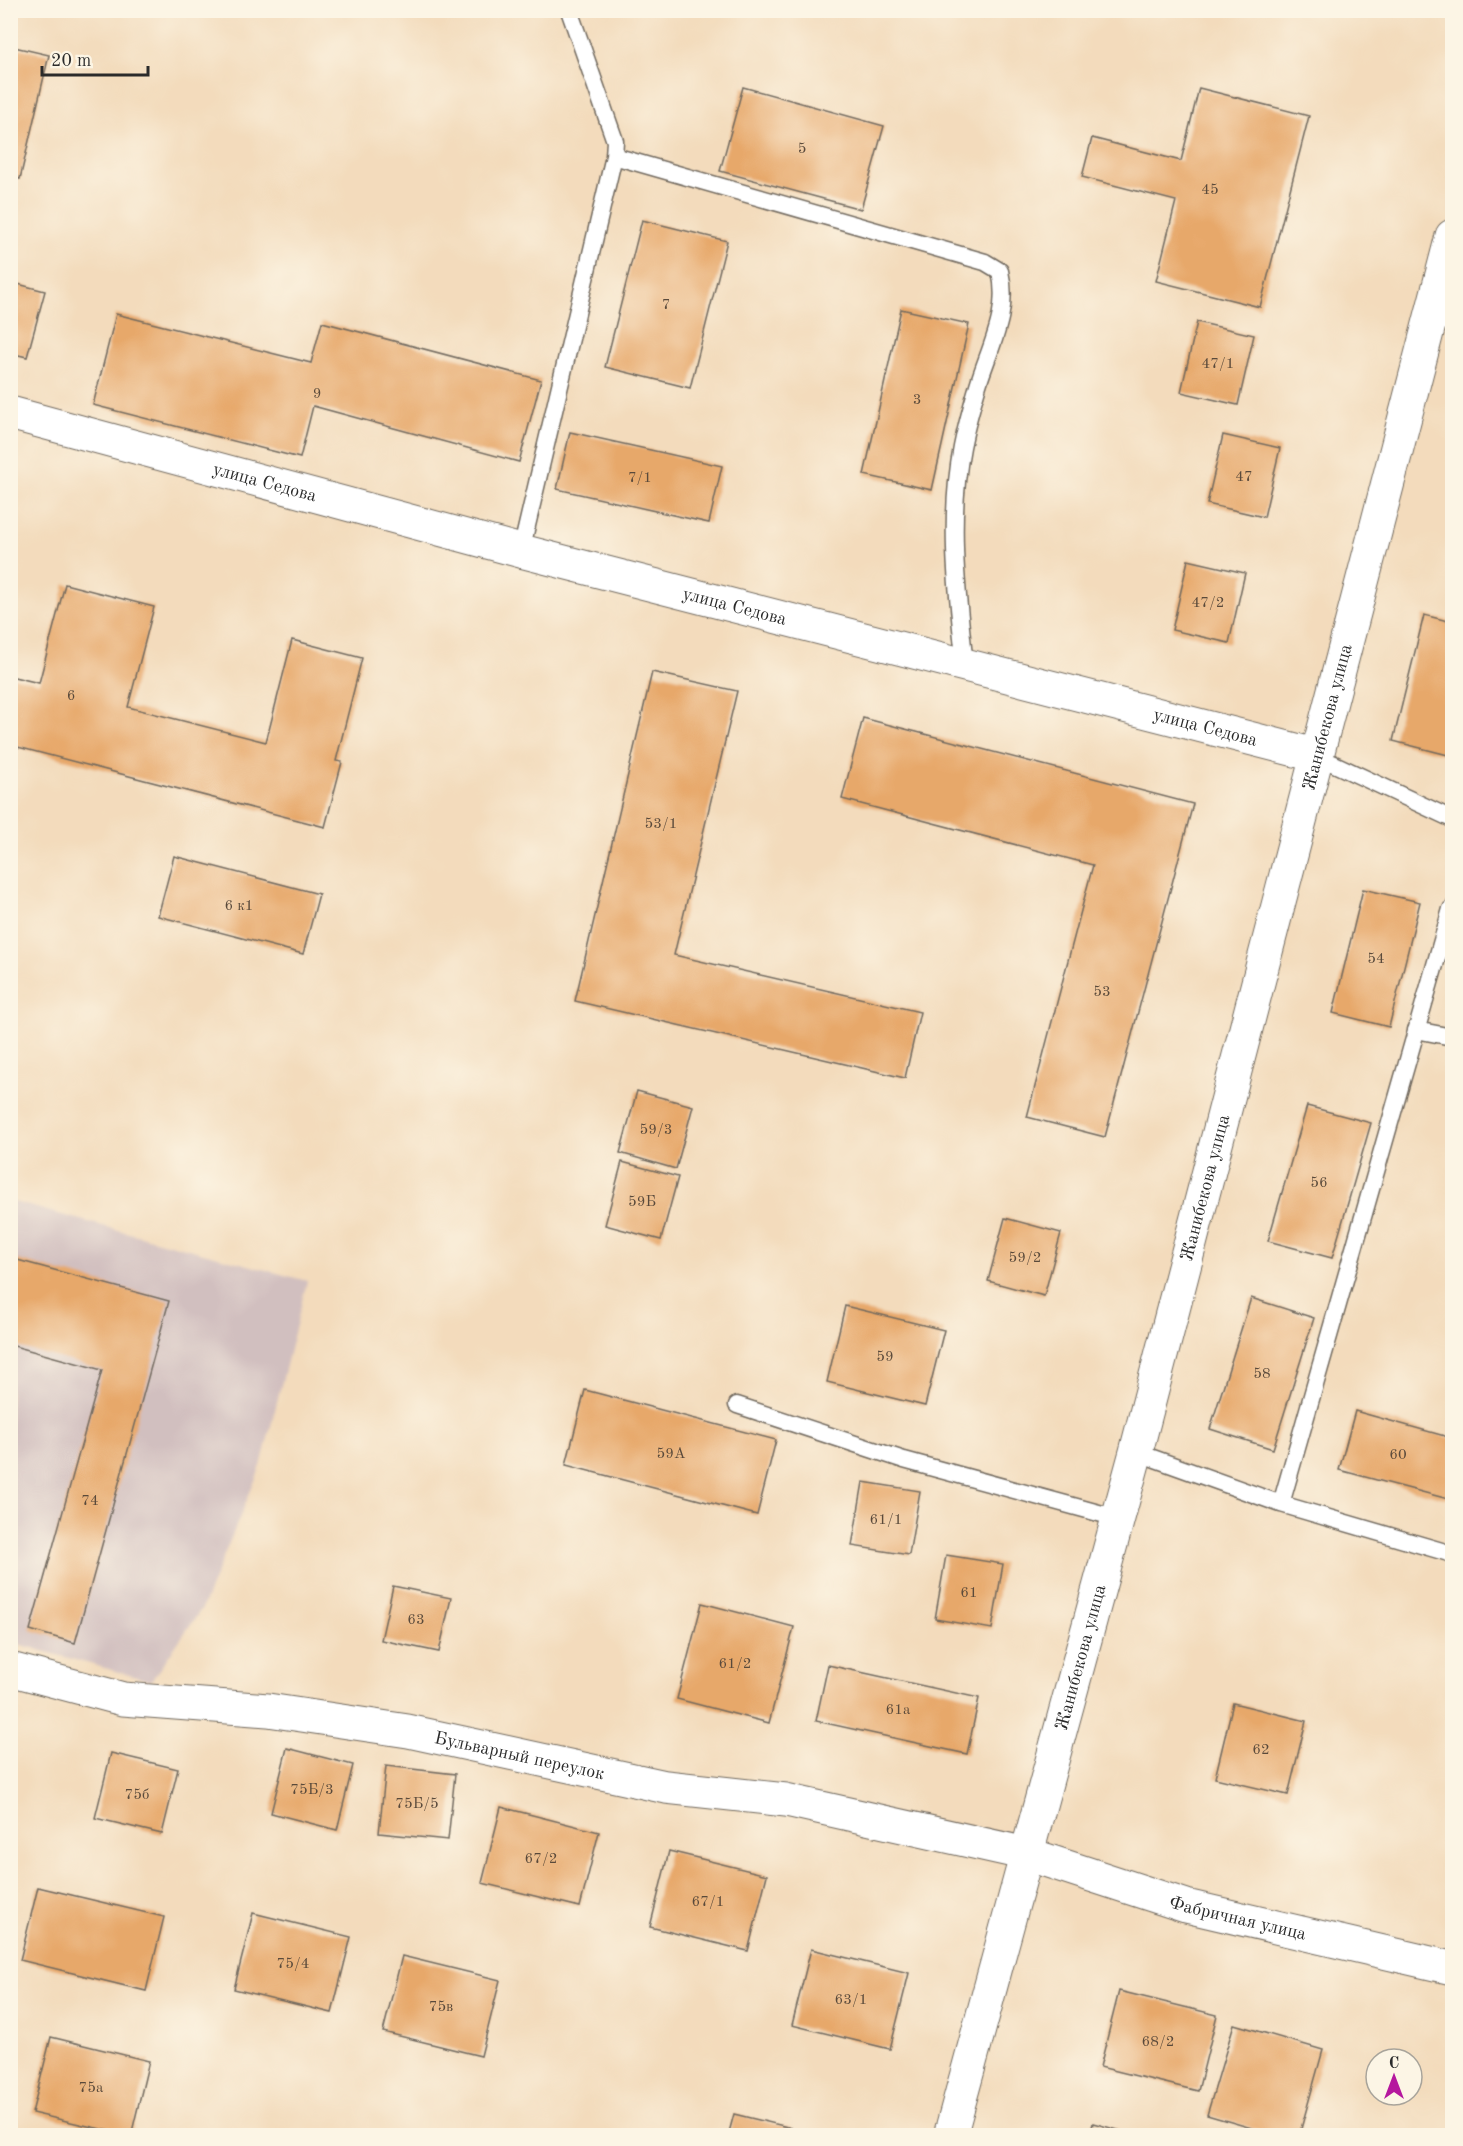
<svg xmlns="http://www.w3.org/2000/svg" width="1463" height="2146" font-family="'Old Standard TT',serif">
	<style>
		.industrial { fill: #d1bfbf }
		.building { fill: #e7a86b }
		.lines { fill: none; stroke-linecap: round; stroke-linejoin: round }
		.service-casing { stroke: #71695e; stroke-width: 19 }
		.minor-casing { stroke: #71695e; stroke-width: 35 }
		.tertiary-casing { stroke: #71695e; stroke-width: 35 }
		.service { stroke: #fff; stroke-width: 16 }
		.minor { stroke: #fff; stroke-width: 33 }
		.tertiary { stroke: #fff; stroke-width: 33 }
		.labels { text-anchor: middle; stroke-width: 4.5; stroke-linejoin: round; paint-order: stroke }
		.number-label { font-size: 15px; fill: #5a4a3b }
		.street-label { font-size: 18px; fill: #2b2b2b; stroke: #fcf5e5 }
	</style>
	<rect width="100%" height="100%" fill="#fcf5e5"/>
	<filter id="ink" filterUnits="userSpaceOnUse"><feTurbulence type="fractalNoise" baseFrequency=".0167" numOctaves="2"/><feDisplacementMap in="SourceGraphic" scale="12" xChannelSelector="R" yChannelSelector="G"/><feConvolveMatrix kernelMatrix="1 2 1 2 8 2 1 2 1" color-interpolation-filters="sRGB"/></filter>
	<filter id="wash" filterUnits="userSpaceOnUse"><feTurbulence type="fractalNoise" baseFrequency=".008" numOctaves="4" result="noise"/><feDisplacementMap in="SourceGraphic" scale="24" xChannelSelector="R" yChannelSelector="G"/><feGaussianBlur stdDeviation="1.35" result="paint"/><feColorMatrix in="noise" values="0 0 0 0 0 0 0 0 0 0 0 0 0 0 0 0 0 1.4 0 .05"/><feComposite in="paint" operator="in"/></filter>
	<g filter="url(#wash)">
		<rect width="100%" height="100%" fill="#f3dbbc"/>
		<!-- industrial -->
		<path class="industrial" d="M 10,1201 L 307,1281 L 261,1466 L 202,1608 L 151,1681 L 11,1642 Z"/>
		<g id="blocks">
			<!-- building -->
			<path class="building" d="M 10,46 L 49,55 L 20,179 L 10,177 Z
				M 743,87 L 884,126 L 861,209 L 720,171 Z
				M 1199,88 L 1309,116 L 1260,307 L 1156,281 L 1176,201 L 1082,177 L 1092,138 L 1181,161 Z
				M 642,220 L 727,241 L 690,388 L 605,367 Z
				M 10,282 L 45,291 L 27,357 L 10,353 Z
				M 901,309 L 969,324 L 932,490 L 864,475 Z
				M 116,314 L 311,363 L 322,322 L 541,380 L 519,462 L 313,406 L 300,458 L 93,405 Z
				M 1197,322 L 1254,335 L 1238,405 L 1181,392 Z
				M 570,432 L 722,466 L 709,523 L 557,489 Z
				M 1223,435 L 1280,448 L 1264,517 L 1207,504 Z
				M 1188,560 L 1245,573 L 1229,643 L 1172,630 Z
				M 65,584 L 154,607 L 128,707 L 266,742 L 292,640 L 362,658 L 336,761 L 342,762 L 325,827 L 10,745 L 10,676 L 39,683 Z
				M 1424,615 L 1452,622 L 1452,756 L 1393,741 Z
				M 652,672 L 737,691 L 674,955 L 920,1012 L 905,1078 L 575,1001 Z
				M 863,718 L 1193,804 L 1105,1137 L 1027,1117 L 1093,865 L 842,799 Z
				M 174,856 L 319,894 L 303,954 L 158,916 Z
				M 1363,889 L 1420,902 L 1389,1027 L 1333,1013 Z
				M 637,1091 L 693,1106 L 676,1169 L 620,1153 Z
				M 1307,1106 L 1371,1123 L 1332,1258 L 1268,1241 Z
				M 622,1162 L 678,1177 L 661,1240 L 605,1225 Z
				M 1005,1218 L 1061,1233 L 1044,1296 L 988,1281 Z
				M 10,1258 L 169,1301 L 75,1643 L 30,1630 L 102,1370 L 10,1345 Z
				M 1251,1298 L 1314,1318 L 1273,1449 L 1210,1429 Z
				M 845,1306 L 944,1330 L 925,1406 L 827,1382 Z
				M 585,1390 L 776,1440 L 757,1515 L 566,1465 Z
				M 1355,1411 L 1452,1438 L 1452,1500 L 1339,1470 Z
				M 863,1482 L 920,1491 L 909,1555 L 852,1546 Z
				M 946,1555 L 1003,1564 L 992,1629 L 935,1619 Z
				M 393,1586 L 451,1598 L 439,1652 L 381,1640 Z
				M 702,1603 L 794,1627 L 769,1723 L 677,1699 Z
				M 828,1665 L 979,1698 L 967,1754 L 816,1721 Z
				M 1233,1703 L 1306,1721 L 1288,1795 L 1215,1778 Z
				M 287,1748 L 353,1765 L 337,1830 L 271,1813 Z
				M 111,1753 L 178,1769 L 162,1834 L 95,1818 Z
				M 386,1766 L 455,1774 L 448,1840 L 379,1833 Z
				M 501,1807 L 599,1832 L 580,1907 L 482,1883 Z
				M 669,1851 L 767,1875 L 748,1951 L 650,1927 Z
				M 38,1887 L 164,1917 L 146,1991 L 20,1960 Z
				M 253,1913 L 351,1937 L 332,2013 L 234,1989 Z
				M 811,1949 L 909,1973 L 890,2049 L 792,2025 Z
				M 402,1956 L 500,1980 L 481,2056 L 383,2032 Z
				M 1119,1991 L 1217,2015 L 1198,2091 L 1100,2067 Z
				M 1234,2024 L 1323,2050 L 1299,2136 L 1279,2136 L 1207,2115 Z
				M 51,2037 L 149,2061 L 131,2136 L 32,2113 Z
				M 734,2114 L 792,2128 L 790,2136 L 728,2136 Z
				M 1093,2123 L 1136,2135 L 1136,2136 L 1090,2136 Z"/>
		</g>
	</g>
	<g filter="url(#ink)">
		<use href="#blocks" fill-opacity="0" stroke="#71695e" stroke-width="1.5"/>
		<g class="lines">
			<defs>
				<path id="service" d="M 614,156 L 985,262 L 1000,271 C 1010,313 990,346 978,385 C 972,405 966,427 962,447 C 948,519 957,593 965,665
					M 521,551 L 614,156 L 615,141 L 569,10
					M 1315,755 L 1452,819
					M 1416,1030 L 1452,1037
					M 737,1405 L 904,1460 L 1117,1518
					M 1136,1452 L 1281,1504 L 1452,1554
					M 1281,1504 L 1451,909"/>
				<g id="minor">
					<path id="s1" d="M 10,413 L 521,551 L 1315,755"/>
					<path id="s2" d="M 10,1669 L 123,1699 L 268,1710 L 408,1731 L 666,1787 L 786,1800 L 1027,1854 L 1186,1906 L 1452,1968"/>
				</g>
				<g id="tertiary">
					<path id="s3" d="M 950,2136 L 1136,1452 L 1452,236"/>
				</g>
			</defs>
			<!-- service casing -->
			<use href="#service" class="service-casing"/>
			<!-- minor casing -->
			<use href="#minor" class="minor-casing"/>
			<!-- tertiary casing -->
			<use href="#tertiary" class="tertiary-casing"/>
			<!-- service -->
			<use href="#service" class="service"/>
			<!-- minor -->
			<use href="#minor" class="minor"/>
			<!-- tertiary -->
			<use href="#tertiary" class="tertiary"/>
		</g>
	</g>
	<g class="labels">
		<!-- number labels -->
		<g class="number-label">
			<text x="802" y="153">5</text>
			<text x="1210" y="194">45</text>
			<text x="666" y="309">7</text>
			<text x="1218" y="368">47/1</text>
			<text x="317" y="398">9</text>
			<text x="917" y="404">3</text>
			<text x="1244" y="481">47</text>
			<text x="640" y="482">7/1</text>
			<text x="1208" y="607">47/2</text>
			<text x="71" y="700">6</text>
			<text x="661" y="828">53/1</text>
			<text x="239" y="910">6 к1</text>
			<text x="1376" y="963">54</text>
			<text x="1102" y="996">53</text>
			<text x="656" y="1134">59/3</text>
			<text x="1319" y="1187">56</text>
			<text x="642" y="1206">59Б</text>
			<text x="1025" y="1262">59/2</text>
			<text x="885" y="1361">59</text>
			<text x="1262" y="1378">58</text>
			<text x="671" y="1458">59А</text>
			<text x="1398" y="1459">60</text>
			<text x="90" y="1505">74</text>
			<text x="886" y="1524">61/1</text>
			<text x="969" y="1597">61</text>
			<text x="416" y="1624">63</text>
			<text x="735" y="1668">61/2</text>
			<text x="898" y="1714">61а</text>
			<text x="1261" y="1754">62</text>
			<text x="312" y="1794">75Б/3</text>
			<text x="137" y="1799">75б</text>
			<text x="417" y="1808">75Б/5</text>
			<text x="541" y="1863">67/2</text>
			<text x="708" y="1906">67/1</text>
			<text x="293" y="1968">75/4</text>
			<text x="851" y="2004">63/1</text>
			<text x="441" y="2011">75в</text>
			<text x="1158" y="2046">68/2</text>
			<text x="91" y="2092">75а</text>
		</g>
		<!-- street labels -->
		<g class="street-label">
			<text dy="6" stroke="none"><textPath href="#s1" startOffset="264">улица Седова</textPath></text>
			<text dy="6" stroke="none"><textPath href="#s1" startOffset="750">улица Седова</textPath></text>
			<text dy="6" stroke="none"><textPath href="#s3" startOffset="1468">Жанибекова улица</textPath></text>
			<text dy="6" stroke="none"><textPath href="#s1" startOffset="1236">улица Седова</textPath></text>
			<text dy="6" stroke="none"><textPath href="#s3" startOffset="982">Жанибекова улица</textPath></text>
			<text dy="6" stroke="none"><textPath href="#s3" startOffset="496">Жанибекова улица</textPath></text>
			<text dy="6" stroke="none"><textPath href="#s2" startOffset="518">Бульварный переулок</textPath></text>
			<text dy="6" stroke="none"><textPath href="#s2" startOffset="1256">Фабричная улица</textPath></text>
		</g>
	</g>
	<!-- margin -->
	<rect width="1463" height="2146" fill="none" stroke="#fcf5e5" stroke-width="36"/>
	<!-- north arrow -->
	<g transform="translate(1394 2077)"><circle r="28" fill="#fcf5e5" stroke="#a8a49b" stroke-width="1.5"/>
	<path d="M0-4.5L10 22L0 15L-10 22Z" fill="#b5179e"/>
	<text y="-9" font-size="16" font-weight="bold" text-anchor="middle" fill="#2b2b2b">С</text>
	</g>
	<!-- scale -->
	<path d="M42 66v9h106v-9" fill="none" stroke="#2b2b2b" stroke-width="3"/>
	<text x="51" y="66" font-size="18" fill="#2b2b2b" stroke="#fcf5e5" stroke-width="4.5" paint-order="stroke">20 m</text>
</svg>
